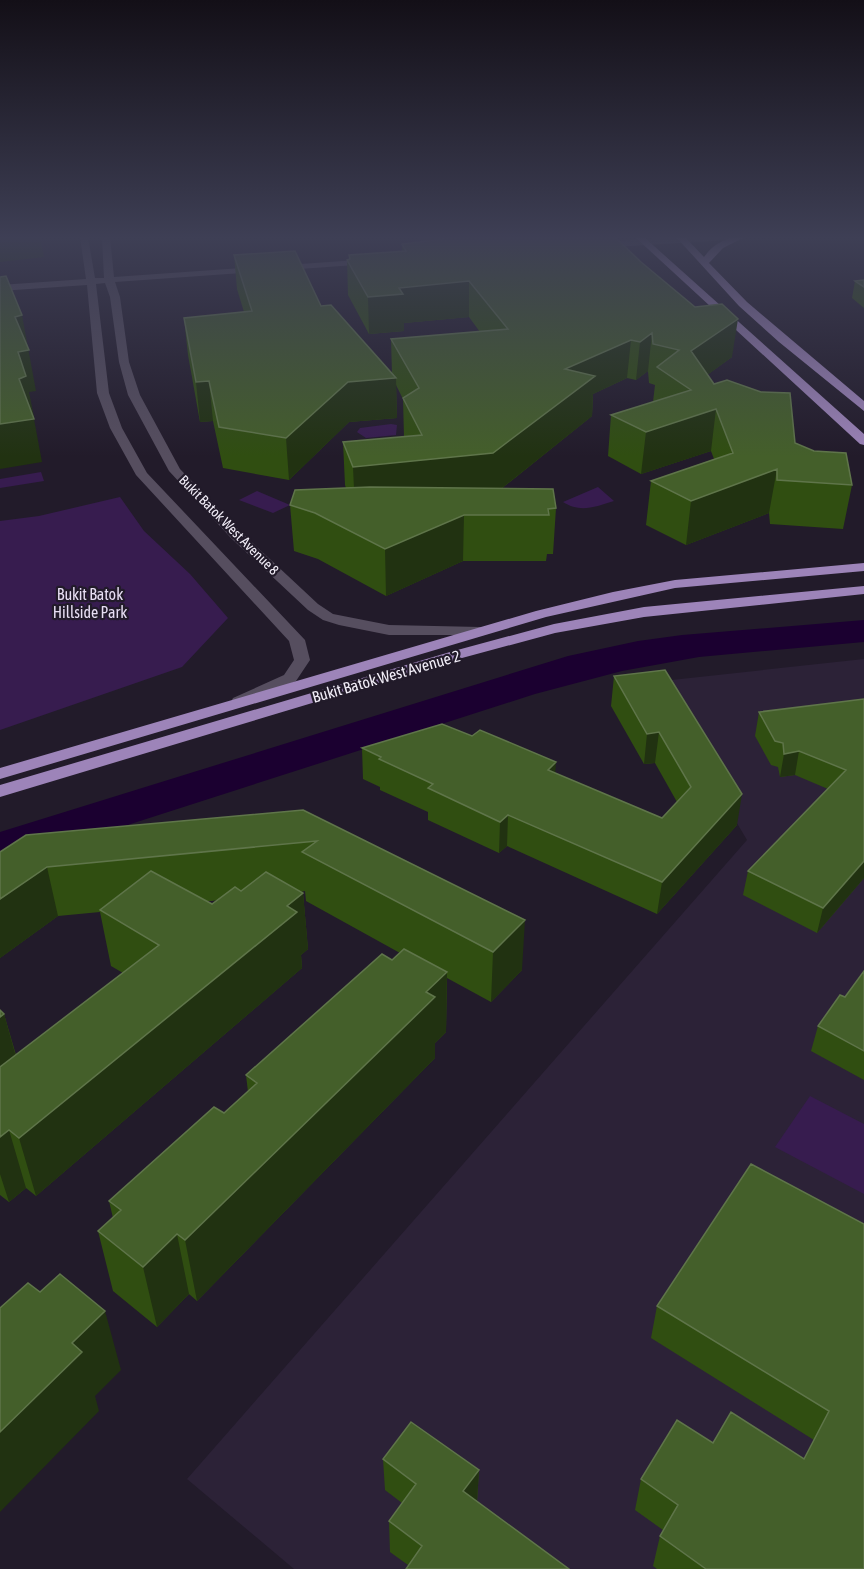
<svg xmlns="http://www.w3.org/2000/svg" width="864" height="1569" font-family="'Asap Condensed',sans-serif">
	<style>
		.built { fill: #2c2237 }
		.green { fill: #371c4f }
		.water { fill: #1b0030 }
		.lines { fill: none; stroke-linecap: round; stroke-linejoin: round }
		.minor { fill: #564e5f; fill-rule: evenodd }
		.major { fill: #9d84b9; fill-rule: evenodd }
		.wall { fill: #304e11; fill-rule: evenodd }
		.shaded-wall { fill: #213211 }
		.building { fill: #445f2a; stroke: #5f754a; stroke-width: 1.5 }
		.labels { text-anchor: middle; stroke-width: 4.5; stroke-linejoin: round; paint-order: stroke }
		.far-street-label { font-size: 14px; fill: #f1edf7; stroke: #221b2a }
		.park-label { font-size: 16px; fill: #e7def3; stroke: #221b2a }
		.street-label { font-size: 16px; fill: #f1edf7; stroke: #221b2a }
	</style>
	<rect width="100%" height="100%" fill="#221b2a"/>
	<!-- built -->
	<path class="built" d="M 864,659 L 864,1569 L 294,1569 L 187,1479 L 747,840 L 653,682 Z"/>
	<!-- green -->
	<path class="green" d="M 391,424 L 397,425 L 396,435 L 366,438 L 357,432 L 360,428 Z
		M 41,472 L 44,481 L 0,488 L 0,479 Z
		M 598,487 L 614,501 C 595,507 580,513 563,502 Z
		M 257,491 L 290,505 L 273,513 L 239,500 Z
		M 120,497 L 144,531 L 190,574 L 228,618 L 182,667 L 0,730 L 0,521 L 39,516 Z
		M 810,1096 L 864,1124 L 864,1194 L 775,1147 Z"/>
	<!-- water -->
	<path class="water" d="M 864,620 L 864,642 L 699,657 L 622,671 L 535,694 L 0,866 L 0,832 L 568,656 L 638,641 L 682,635 Z"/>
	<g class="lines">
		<!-- minor -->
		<path class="minor" d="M 80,237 L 88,237 L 95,278 L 104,278 L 102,237 L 110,237 L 114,277 L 372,259 L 374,261 L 369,264 L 115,282 L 120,297 L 129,362 L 140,395 L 180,469 L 241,532 L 318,604 L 333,614 L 389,625 L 480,627 L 485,629 L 488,632 L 485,635 L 389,635 L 339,625 L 323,620 L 308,610 L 231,538 L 169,471 L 128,395 L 119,362 L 110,297 L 105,283 L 96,284 L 109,393 L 122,428 L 147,473 L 305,640 L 310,660 L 296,681 L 245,706 L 233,706 L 231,702 L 233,698 L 284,675 L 294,660 L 289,641 L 136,475 L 110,428 L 97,393 L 87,285 L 0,291 L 0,285 L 86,279 Z
			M 686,237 L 733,237 L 729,240 L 597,248 L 592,245 L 597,242 Z"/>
		<!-- major -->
		<path class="major" d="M 635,237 L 644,237 L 864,434 L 864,445 L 860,444 Z
			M 676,237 L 685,237 L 704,257 C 715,242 727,237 745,237 L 723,248 L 709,263 L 747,302 L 864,401 L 864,411 L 779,342 L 739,306 Z
			M 864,563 L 864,571 L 675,588 L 546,617 L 0,779 L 0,768 L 536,611 L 613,592 L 675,580 Z
			M 864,586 L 864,594 L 644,617 L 555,633 L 462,658 L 0,797 L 0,785 L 450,652 L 554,624 L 644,607 Z"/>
	</g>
	<!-- wall -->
	<path class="wall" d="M 419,237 L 615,237 L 732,357 L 707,375 L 714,384 L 852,485 L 843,529 L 770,524 L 769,513 L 686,545 L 646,525 L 651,481 L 714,459 L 711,451 L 641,474 L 608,456 L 611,415 L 653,402 L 655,385 L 649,383 L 648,371 L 636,380 L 627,378 L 593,394 L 592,416 L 501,489 L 556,508 L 553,554 L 547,554 L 546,561 L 463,561 L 386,596 L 318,559 L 294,551 L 290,505 L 346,488 L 345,485 L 343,442 L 404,437 L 403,399 L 396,385 L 397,418 L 349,422 L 289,480 L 223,468 L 213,421 L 200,422 L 188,355 L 184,318 L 244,312 L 237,289 L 234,255 L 321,306 L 392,374 L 391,339 L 480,332 L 469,317 L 404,323 L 404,331 L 369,334 L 348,295 L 347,260 L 402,251 L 402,244 L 422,242 Z
		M 864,280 L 864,308 L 852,298 L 855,281 Z
		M 614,676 L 737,825 L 657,914 L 507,846 L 499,853 L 428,820 L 428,812 L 380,790 L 380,787 L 363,779 L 362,748 L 555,773 L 662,818 L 677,802 L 655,763 L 644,764 L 611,706 Z
		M 864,699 L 864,878 L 817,933 L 743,895 L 748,871 L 828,789 L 795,775 L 780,777 L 778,767 L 771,765 L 755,736 L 759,712 Z
		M 303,810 L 522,970 L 491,1002 L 447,978 L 446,1032 L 435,1043 L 435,1058 L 197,1301 L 189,1294 L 157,1327 L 113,1291 L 98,1231 L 113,1218 L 109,1201 L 224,1113 L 248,1092 L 246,1075 L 400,953 L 306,901 L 305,891 L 301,892 L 303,893 L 308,949 L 301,955 L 302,968 L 36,1196 L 26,1188 L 9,1202 L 0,1195 L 0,1010 L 4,1014 L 16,1055 L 123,973 L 111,966 L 100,912 L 58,916 L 0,958 L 0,852 ZM 218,900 L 212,904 L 207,901 L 212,901 Z
		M 864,971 L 864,1080 L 811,1051 L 818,1026 L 845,997 Z
		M 864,1224 L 864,1569 L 657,1569 L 653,1566 L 660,1536 L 663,1530 L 635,1510 L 641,1479 L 713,1443 L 804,1459 L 814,1440 L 651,1338 L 657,1306 Z
		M 383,1459 L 479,1470 L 477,1502 L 408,1565 L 390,1552 L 389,1521 L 402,1503 L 385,1490 Z"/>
	<!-- shaded-wall -->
	<path class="shaded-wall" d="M 0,237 L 40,237 L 44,257 L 0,262 Z
		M 430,237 L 436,237 L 436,252 L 430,253 Z
		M 469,281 L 469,317 L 404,323 L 404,331 L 369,334 L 368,297 L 399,288 Z
		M 22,315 L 36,391 L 29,392 L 34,417 L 28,420 L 34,419 L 42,462 L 0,469 L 0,424 L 19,379 L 15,317 Z
		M 738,319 L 732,357 L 689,388 L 691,351 Z
		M 652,333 L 648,371 L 636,380 L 640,342 Z
		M 631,340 L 627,378 L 593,394 L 592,416 L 492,496 L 355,511 L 353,467 L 565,369 Z
		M 396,378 L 397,418 L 349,422 L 289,480 L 286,438 L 348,382 Z
		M 209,381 L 213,421 L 200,422 L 196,382 Z
		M 716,409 L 711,451 L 641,474 L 646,432 Z
		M 777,469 L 769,513 L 686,545 L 691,501 Z
		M 464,515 L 463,561 L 386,596 L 385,549 Z
		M 659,732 L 655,763 L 644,764 L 647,734 Z
		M 799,751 L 795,775 L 780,777 L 784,754 Z
		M 556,762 L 554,793 L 548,770 Z
		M 742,794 L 737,825 L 657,914 L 662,882 Z
		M 508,815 L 507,846 L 499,853 L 500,822 Z
		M 864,861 L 864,878 L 817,933 L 823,908 Z
		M 47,867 L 58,916 L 0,958 L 0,899 Z
		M 303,893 L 308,949 L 301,955 L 302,968 L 36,1196 L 19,1138 L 287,906 Z
		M 525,920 L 522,970 L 491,1002 L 493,952 Z
		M 447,972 L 446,1032 L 435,1043 L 435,1058 L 197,1301 L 185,1240 L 426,992 Z
		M 4,1014 L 18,1064 L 0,1078 L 0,1017 Z
		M 9,1130 L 26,1188 L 9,1202 L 0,1174 L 0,1137 Z
		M 177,1234 L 189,1294 L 157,1327 L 143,1267 Z
		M 105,1311 L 121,1370 L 95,1396 L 99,1411 L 0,1512 L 0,1432 L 72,1343 Z
		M 479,1470 L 477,1501 L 462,1522 L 463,1491 Z"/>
	<!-- building -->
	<path class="building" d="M 442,237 L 615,237 L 641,262 L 695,307 L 722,304 L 738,319 L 691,351 L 714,384 L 727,380 L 761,392 L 790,393 L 795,443 L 814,451 L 846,453 L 852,485 L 777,480 L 777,469 L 691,501 L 651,481 L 733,453 L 716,409 L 646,432 L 611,415 L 691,390 L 657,367 L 679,350 L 653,344 L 652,333 L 640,342 L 631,340 L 565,369 L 595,376 L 493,453 L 353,467 L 343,442 L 422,435 L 403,398 L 419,388 L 391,339 L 508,329 L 469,281 L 399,288 L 403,294 L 368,297 L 347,260 L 350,259 L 349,255 L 406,251 L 402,244 L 444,239 Z
		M 295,251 L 321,306 L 331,305 L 396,378 L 348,382 L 286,438 L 219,427 L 209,381 L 196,382 L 184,318 L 252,311 L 234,255 Z
		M 6,276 L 22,315 L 15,317 L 29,350 L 18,352 L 26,376 L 19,379 L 34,419 L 0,424 L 0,277 Z
		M 864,280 L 864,287 L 855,281 Z
		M 370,487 L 553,489 L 556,508 L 548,509 L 549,515 L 464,515 L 385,549 L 315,513 L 290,505 L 295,490 Z
		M 665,670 L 742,794 L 662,882 L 508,815 L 500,822 L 428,788 L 433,784 L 379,759 L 381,757 L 362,748 L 442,724 L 472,736 L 480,730 L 556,762 L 548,770 L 662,818 L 691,787 L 659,732 L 647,734 L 614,676 Z
		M 864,699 L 864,861 L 823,908 L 748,871 L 846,770 L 799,751 L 784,754 L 783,743 L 775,741 L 759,712 Z
		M 303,810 L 525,920 L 493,952 L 302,852 L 317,841 L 47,867 L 0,899 L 0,852 L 26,835 Z
		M 151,871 L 212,904 L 235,887 L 241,891 L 266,872 L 303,893 L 287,906 L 297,912 L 19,1138 L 9,1130 L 0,1137 L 0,1067 L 159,945 L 100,910 Z
		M 404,949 L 447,972 L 426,992 L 435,997 L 185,1240 L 177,1234 L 143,1267 L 98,1231 L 121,1210 L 109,1201 L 214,1107 L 224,1113 L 257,1083 L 246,1075 L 382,954 L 392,960 Z
		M 864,971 L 864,1051 L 818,1026 L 840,995 L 845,997 Z
		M 0,1010 L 4,1014 L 0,1017 Z
		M 751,1164 L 864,1224 L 864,1569 L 706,1569 L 660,1536 L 678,1505 L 641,1479 L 677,1420 L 713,1443 L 731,1412 L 804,1459 L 829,1411 L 657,1306 Z
		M 60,1274 L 105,1311 L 72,1343 L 82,1352 L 0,1432 L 0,1308 L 28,1283 L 40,1292 Z
		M 411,1422 L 479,1470 L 463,1491 L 569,1569 L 406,1569 L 422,1546 L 389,1521 L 416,1484 L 383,1459 Z"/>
	<!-- sky -->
	<linearGradient id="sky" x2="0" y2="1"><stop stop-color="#130f17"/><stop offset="0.52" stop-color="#3e3f55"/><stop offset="1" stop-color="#3e3f55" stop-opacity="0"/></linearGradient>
	<rect width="864" height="457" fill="url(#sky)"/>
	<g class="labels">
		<!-- far-street labels -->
		<g class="far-street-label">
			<text transform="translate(229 525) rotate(45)" y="5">Bukit Batok West Avenue 8</text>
		</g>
		<!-- park labels -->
		<g class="park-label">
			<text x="90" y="600">Bukit Batok<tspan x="90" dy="18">Hillside Park</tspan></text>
		</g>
		<!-- street labels -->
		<g class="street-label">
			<text transform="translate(386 676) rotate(-16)" y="6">Bukit Batok West Avenue 2</text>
		</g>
	</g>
</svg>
